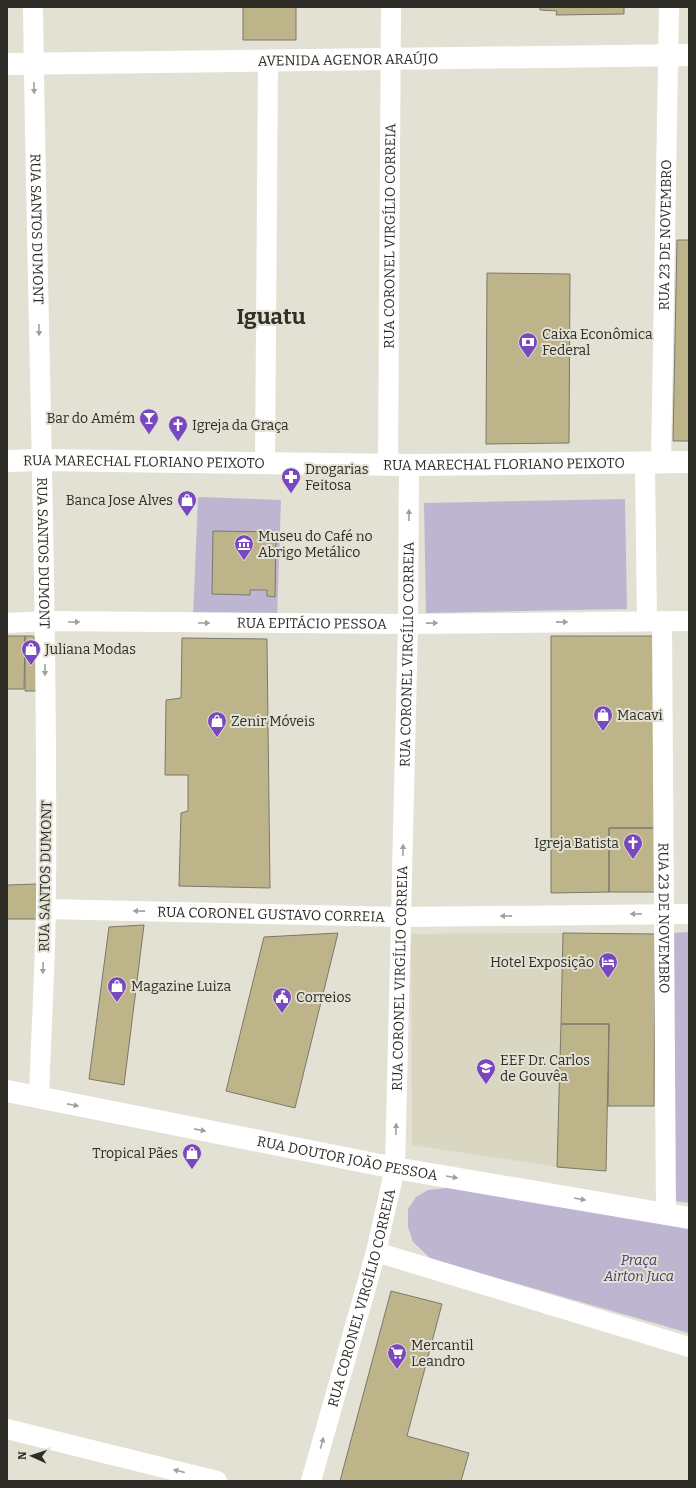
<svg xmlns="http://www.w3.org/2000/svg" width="696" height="1488" font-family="Bitter,serif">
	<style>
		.built { fill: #d9d6c2 }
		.green { fill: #beb6d0 }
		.building { fill: #beb489; stroke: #7b786d }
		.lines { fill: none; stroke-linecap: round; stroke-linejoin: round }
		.street { stroke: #fff; stroke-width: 20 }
		.secondary { stroke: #fff; stroke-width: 22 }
		.oneway { fill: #a0a09e }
		.labels { text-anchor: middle; stroke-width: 4; stroke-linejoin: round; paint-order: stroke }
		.street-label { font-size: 14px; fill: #2d2c27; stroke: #e3e1d4 }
		.poi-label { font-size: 14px; fill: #2d2c27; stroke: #e3e1d4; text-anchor: start }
		.park-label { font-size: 14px; font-style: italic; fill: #4c386d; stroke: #e3e1d4 }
		.town-label { font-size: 22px; font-weight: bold; fill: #323026; stroke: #e3e1d4 }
	</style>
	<rect width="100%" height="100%" fill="#e3e1d4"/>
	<!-- built -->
	<path class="built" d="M 563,933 L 557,1167 L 412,1145 L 411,934 Z"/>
	<!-- green -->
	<path class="green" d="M 198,497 L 281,500 L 277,620 L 193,618 Z
		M 625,499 L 627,609 L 426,613 L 424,503 Z
		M 689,932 L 689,1203 L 675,1201 L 672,933 Z
		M 456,1187 L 689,1228 L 689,1333 L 431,1259 L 413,1242 L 408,1227 L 408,1209 L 416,1197 L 428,1190 Z"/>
	<!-- building -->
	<path class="building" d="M 243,7 L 296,7 L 296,40 L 243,40 Z
		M 540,7 L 624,7 L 624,14 L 556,15 L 557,11 L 540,10 Z
		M 677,240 L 689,240 L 689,441 L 673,441 Z
		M 487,273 L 570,274 L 569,443 L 486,444 Z
		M 213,531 L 276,532 L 275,597 L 267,596 L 267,590 L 250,590 L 250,595 L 212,594 Z
		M 7,636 L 25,636 L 24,689 L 7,689 Z
		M 25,636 L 33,636 L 37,640 L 37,691 L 25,691 Z
		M 551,636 L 655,636 L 656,828 L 609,828 L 609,892 L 551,893 Z
		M 182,638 L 267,639 L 270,888 L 179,886 L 181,813 L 188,811 L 188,775 L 165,775 L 166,700 L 181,698 Z
		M 609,828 L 656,828 L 656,892 L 609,892 Z
		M 37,884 L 38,919 L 7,919 L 7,885 Z
		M 144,925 L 124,1085 L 89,1079 L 109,927 Z
		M 338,933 L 295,1108 L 226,1091 L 264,937 Z
		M 563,933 L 655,934 L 654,1106 L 608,1106 L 609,1024 L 561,1024 Z
		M 561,1024 L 609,1024 L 606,1171 L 557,1167 Z
		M 391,1291 L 442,1304 L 407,1436 L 469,1453 L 461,1481 L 340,1481 Z"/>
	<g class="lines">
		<!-- street -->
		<g class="street">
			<path id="s1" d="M 33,7 C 37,307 48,606 46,906 C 45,970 41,1034 39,1098"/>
			<path id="s2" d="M 661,462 L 669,7"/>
			<path d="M 265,463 L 268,60"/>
			<path d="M 645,463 L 647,621"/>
			<path id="s3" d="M 388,464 L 391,7"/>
			<path id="s4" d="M 662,621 L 666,1214"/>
			<path id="s5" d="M 7,623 L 45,621 L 408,624 L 689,621"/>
			<path id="s6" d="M 46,909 L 401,917 L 689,914"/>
			<path d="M 376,1252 L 689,1347"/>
			<path d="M 7,1429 L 217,1481"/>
			<path id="s7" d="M 311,1481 L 376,1252 L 395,1168 L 408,624 L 409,465"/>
		</g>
		<!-- secondary -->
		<g class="secondary">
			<path id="s8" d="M 7,64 L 689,55"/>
			<path id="s9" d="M 7,461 L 41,460 L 409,465 L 689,462"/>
			<path id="s10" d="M 7,1091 L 395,1168 L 689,1218"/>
		</g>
	</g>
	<!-- one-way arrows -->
	<defs><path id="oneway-solid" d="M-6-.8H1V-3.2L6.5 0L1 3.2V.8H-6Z"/></defs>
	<g class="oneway">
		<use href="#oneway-solid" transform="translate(34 88) rotate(89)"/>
		<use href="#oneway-solid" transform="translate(39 330) rotate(89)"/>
		<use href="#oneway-solid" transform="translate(409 515) rotate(-90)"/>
		<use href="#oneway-solid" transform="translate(74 622)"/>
		<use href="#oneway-solid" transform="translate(562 622) rotate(-1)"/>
		<use href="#oneway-solid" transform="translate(204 623)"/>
		<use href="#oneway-solid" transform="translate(432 623) rotate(-1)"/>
		<use href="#oneway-solid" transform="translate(45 670) rotate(90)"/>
		<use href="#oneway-solid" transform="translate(403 850) rotate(-89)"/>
		<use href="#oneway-solid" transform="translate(139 911) rotate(-179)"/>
		<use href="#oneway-solid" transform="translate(636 914) rotate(179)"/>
		<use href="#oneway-solid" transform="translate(506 916) rotate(179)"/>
		<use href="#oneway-solid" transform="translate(43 968) rotate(92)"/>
		<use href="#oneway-solid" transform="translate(73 1105) rotate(11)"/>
		<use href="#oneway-solid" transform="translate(396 1129) rotate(-88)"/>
		<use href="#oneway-solid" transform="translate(200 1130) rotate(11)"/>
		<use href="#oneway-solid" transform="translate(452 1177) rotate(10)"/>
		<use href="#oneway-solid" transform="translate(580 1199) rotate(10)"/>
		<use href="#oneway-solid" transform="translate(322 1443) rotate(-74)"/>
		<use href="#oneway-solid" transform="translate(179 1471) rotate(-166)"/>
	</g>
	<!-- icons -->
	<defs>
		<symbol id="bank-pin" viewBox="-11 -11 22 30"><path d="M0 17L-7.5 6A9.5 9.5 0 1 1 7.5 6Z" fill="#7947bf" stroke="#e3e1d4"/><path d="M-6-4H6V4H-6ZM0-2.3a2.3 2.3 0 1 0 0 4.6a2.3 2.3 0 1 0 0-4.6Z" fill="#fff"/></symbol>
		<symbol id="bar-pin" viewBox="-11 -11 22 30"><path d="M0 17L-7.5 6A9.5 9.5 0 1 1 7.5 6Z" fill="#7947bf" stroke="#e3e1d4"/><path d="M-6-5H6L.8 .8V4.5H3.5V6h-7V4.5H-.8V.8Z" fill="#fff"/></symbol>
		<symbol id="church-pin" viewBox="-11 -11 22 30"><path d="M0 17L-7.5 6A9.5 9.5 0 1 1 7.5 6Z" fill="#7947bf" stroke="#e3e1d4"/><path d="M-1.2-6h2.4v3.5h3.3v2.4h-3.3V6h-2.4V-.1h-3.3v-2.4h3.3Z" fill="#fff"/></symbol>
		<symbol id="pharmacy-pin" viewBox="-11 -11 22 30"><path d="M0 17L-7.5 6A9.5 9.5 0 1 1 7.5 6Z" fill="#7947bf" stroke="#e3e1d4"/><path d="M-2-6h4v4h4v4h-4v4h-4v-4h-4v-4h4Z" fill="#fff"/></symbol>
		<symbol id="shop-pin" viewBox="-11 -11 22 30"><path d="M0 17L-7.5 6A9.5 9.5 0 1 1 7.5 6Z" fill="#7947bf" stroke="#e3e1d4"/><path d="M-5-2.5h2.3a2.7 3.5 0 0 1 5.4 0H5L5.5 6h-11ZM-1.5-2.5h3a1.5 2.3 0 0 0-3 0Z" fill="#fff"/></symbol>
		<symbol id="museum-pin" viewBox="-11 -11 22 30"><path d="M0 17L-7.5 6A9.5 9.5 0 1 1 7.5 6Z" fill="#7947bf" stroke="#e3e1d4"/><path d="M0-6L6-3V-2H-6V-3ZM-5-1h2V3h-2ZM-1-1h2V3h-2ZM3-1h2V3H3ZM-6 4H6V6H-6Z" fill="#fff"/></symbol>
		<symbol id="hotel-pin" viewBox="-11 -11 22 30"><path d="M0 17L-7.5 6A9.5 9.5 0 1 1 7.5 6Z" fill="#7947bf" stroke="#e3e1d4"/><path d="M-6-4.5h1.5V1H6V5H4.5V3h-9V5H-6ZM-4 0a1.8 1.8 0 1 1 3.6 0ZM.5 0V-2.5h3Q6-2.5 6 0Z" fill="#fff"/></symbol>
		<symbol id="civic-pin" viewBox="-11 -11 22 30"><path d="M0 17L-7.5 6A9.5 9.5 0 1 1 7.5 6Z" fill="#7947bf" stroke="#e3e1d4"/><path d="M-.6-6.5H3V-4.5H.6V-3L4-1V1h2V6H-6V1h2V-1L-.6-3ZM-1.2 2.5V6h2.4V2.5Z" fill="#fff"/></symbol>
		<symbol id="school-pin" viewBox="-11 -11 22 30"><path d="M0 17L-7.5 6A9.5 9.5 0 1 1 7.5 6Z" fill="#7947bf" stroke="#e3e1d4"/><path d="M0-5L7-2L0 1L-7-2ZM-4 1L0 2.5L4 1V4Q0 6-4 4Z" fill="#fff"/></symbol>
		<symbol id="supermarket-pin" viewBox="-11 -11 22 30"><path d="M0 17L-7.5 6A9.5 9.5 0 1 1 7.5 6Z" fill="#7947bf" stroke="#e3e1d4"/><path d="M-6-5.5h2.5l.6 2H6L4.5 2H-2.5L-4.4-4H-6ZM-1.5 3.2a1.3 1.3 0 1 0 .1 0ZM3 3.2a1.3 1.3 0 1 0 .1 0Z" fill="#fff"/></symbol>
	</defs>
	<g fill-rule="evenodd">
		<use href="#bank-pin" x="517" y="331" width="22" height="30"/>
		<use href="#bar-pin" x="138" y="407" width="22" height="30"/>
		<use href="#church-pin" x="167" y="414" width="22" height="30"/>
		<use href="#pharmacy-pin" x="280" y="466" width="22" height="30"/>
		<use href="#shop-pin" x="176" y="489" width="22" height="30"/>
		<use href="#museum-pin" x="233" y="533" width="22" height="30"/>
		<use href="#shop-pin" x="20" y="638" width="22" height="30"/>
		<use href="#shop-pin" x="592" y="704" width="22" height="30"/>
		<use href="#shop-pin" x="206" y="710" width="22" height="30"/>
		<use href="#church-pin" x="622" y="832" width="22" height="30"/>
		<use href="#hotel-pin" x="597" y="951" width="22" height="30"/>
		<use href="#shop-pin" x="106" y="975" width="22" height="30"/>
		<use href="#civic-pin" x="271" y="986" width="22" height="30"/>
		<use href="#school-pin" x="475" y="1057" width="22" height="30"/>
		<use href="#shop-pin" x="181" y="1142" width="22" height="30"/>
		<use href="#supermarket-pin" x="386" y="1342" width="22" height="30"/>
	</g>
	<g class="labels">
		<!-- street labels -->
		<g class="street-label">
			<text dy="5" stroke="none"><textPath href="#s8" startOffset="341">AVENIDA AGENOR ARAÚJO</textPath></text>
			<text dy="5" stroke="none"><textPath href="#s1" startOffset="222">RUA SANTOS DUMONT</textPath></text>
			<text dy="5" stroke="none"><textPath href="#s2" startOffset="227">RUA 23 DE NOVEMBRO</textPath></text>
			<text dy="5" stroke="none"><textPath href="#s3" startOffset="228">RUA CORONEL VIRGÍLIO CORREIA</textPath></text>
			<text dy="5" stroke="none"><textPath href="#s9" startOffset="137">RUA MARECHAL FLORIANO PEIXOTO</textPath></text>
			<text dy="5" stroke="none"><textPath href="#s9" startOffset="497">RUA MARECHAL FLORIANO PEIXOTO</textPath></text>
			<text dy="5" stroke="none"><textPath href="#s1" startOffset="546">RUA SANTOS DUMONT</textPath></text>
			<text dy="5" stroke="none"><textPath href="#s5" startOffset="305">RUA EPITÁCIO PESSOA</textPath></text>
			<text dy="5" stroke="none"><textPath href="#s7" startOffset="838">RUA CORONEL VIRGÍLIO CORREIA</textPath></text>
			<text transform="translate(45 876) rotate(-89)" y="5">RUA SANTOS DUMONT</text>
			<text dy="5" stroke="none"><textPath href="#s6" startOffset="225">RUA CORONEL GUSTAVO CORREIA</textPath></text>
			<text dy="5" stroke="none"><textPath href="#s4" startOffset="297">RUA 23 DE NOVEMBRO</textPath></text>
			<text dy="5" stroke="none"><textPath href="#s7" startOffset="514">RUA CORONEL VIRGÍLIO CORREIA</textPath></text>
			<text dy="5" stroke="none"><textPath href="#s10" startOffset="347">RUA DOUTOR JOÃO PESSOA</textPath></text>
			<text dy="5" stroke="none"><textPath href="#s7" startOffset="190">RUA CORONEL VIRGÍLIO CORREIA</textPath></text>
		</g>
		<!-- poi labels -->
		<g class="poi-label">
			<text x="542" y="339">Caixa Econômica<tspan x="542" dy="16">Federal</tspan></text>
			<text x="135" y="423" text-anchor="end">Bar do Amém</text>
			<text x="192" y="430">Igreja da Graça</text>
			<text x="305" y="474">Drogarias<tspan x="305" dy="16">Feitosa</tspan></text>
			<text x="173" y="505" text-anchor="end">Banca Jose Alves</text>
			<text x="258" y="541">Museu do Café no<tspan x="258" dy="16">Abrigo Metálico</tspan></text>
			<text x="45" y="654">Juliana Modas</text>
			<text x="617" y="720">Macavi</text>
			<text x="231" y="726">Zenir Móveis</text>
			<text x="619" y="848" text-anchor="end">Igreja Batista</text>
			<text x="594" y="967" text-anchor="end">Hotel Exposição</text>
			<text x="131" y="991">Magazine Luiza</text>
			<text x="296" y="1002">Correios</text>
			<text x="500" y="1065">EEF Dr. Carlos<tspan x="500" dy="16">de Gouvêa</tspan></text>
			<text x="178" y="1158" text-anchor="end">Tropical Pães</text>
			<text x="411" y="1350">Mercantil<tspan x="411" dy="16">Leandro</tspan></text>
		</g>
		<!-- park labels -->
		<g class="park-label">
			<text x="639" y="1265">Praça<tspan x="639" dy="16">Airton Juca</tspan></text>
		</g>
		<!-- town labels -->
		<g class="town-label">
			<text x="271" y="324">Iguatu</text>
		</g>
	</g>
	<!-- border -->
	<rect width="696" height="1488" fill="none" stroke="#2d2c27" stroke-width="16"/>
	<!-- north arrow -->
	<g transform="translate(32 1456) rotate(273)" stroke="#e3e1d4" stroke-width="3" paint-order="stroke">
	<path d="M0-3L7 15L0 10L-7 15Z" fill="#2d2c27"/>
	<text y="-6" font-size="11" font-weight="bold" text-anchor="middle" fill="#2d2c27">N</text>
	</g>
</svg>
